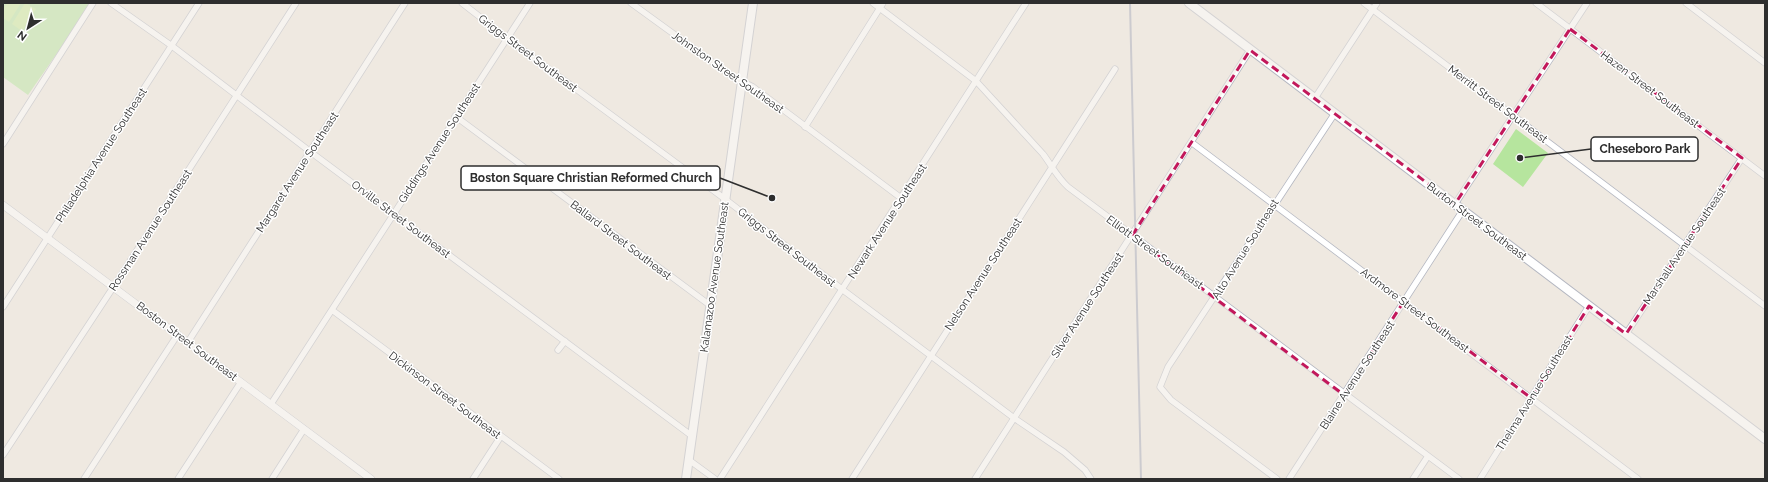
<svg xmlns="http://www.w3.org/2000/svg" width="1768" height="482" font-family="Raleway,sans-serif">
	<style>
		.green { fill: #b6e59e }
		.pitch { fill: #c9ec9a }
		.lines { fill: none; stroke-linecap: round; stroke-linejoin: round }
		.minor-casing { stroke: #b4b7c1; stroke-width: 7 }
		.tertiary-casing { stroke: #b4b7c1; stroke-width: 8 }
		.secondary-casing { stroke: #b4b7c1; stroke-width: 10 }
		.minor { stroke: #fff; stroke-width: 5.5 }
		.tertiary { stroke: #fff; stroke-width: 7 }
		.secondary { stroke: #fff; stroke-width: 8 }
		.rail { stroke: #a3a6b8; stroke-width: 2 }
		.marked { fill: none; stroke: #c2185b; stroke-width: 3; stroke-dasharray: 8 5; stroke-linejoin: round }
		.labels { text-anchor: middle; stroke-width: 3; stroke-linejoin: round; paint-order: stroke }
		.street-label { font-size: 11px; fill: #2e2e2e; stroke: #fff }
		.leader { fill: none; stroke: #2e2e2e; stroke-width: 1.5 }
		.callout-dot { fill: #2e2e2e; stroke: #fff; stroke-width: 1.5 }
		.callout { fill: #fff; stroke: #2e2e2e; stroke-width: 1.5 }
		.callout-label { font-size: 12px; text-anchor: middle; font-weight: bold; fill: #2e2e2e }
	</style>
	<rect width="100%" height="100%" fill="#efe9e1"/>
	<!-- green -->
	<path class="green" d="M 3,3 L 92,3 L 28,95 L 3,77 Z
		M 1516,129 L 1548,153 L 1523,187 L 1493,164 Z"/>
	<!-- pitch -->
	<path class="pitch" d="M 7,3 L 21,3 L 9,22 L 3,18 L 3,9 Z
		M 25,3 L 36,9 L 22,31 L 12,24 Z"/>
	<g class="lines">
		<defs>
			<path id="minor" d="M 111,3 L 172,46 L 316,156 L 692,436
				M 462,3 L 507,38 L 725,199 L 843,290 L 1014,418 L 1064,452 L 1085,470 L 1091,479
				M 631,3 L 733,77 L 753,87 L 901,198
				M 873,3 L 976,81 L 1043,154 C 1052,166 1057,177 1068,187 L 1459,479
				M 1364,3 L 1765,306
				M 1536,3 L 1765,176
				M 1686,3 L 1765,63
				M 1315,98 L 1377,3
				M 455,116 L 711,306
				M 805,127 L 883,3
				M 1191,142 L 1638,479
				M 3,144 L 93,3
				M 1455,204 L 1587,3
				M 3,307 L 199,3
				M 332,310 L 559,479
				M 1626,334 L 1742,158
				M 188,342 L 405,3
				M 558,350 L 565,341
				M 271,404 L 530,3
				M 3,455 L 114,286 L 296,3
				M 689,460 L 715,479
				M 84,479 L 178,334
				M 178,479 L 241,382
				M 272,479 L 304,429
				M 473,479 L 501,436
				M 720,479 L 1026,3
				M 852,479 L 1115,69
				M 975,479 L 1250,50
				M 1277,479 L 1171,400 L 1160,387 L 1168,367 L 1335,113
				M 1289,479 L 1463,210
				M 1413,479 L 1428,456
				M 1480,479 L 1589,306"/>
			<path id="tertiary" d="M 3,205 L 371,479"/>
			<path id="secondary" d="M 1189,3 L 1765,439
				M 686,479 L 753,3"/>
		</defs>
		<!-- minor casing -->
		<use href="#minor" class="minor-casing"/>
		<!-- tertiary casing -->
		<use href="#tertiary" class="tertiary-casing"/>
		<!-- secondary casing -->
		<use href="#secondary" class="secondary-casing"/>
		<!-- minor -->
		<use href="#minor" class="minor"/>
		<!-- tertiary -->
		<use href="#tertiary" class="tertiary"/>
		<!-- secondary -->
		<use href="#secondary" class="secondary"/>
		<!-- rail -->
		<path class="rail" d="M 1130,3 L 1141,479"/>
	</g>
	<!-- marked area -->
	<path d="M0 0H1768V482H0ZM 1570,29 L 1742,158 L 1626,334 L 1589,306 L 1531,398 L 1404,301 L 1344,395 L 1132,236 L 1250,50 L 1455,204 Z" fill="#efe9e1" fill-opacity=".55" fill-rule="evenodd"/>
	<path class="marked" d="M 1570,29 L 1742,158 L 1626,334 L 1589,306 L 1531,398 L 1404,301 L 1344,395 L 1132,236 L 1250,50 L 1455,204 Z"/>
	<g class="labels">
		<!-- street labels -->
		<g class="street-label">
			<text transform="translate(528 53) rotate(37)" y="4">Griggs Street Southeast</text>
			<text transform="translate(728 72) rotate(35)" y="4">Johnston Street Southeast</text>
			<text transform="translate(1650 89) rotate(37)" y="4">Hazen Street Southeast</text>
			<text transform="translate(1498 104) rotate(37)" y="4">Merritt Street Southeast</text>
			<text transform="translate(439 143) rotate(-57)" y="4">Giddings Avenue Southeast</text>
			<text transform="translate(101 155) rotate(-57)" y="4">Philadelphia Avenue Southeast</text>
			<text transform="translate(297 172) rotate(-57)" y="4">Margaret Avenue Southeast</text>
			<text transform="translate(401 219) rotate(37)" y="4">Orville Street Southeast</text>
			<text transform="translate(887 221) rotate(-57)" y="4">Newark Avenue Southeast</text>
			<text transform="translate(1477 221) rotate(37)" y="4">Burton Street Southeast</text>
			<text transform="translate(150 230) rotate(-57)" y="4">Rossman Avenue Southeast</text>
			<text transform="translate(621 240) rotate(37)" y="4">Ballard Street Southeast</text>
			<text transform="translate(1684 246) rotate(-56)" y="4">Marshall Avenue Southeast</text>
			<text transform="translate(787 247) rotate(38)" y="4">Griggs Street Southeast</text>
			<text transform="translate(1245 249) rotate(-58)" y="4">Alto Avenue Southeast</text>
			<text transform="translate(1155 252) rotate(36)" y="4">Elliott Street Southeast</text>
			<text transform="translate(983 274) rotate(-57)" y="4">Nelson Avenue Southeast</text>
			<text transform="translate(714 277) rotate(-82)" y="4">Kalamazoo Avenue Southeast</text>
			<text transform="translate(1087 305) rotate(-57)" y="4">Silver Avenue Southeast</text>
			<text transform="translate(1415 310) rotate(37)" y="4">Ardmore Street Southeast</text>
			<text transform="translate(187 341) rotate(37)" y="4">Boston Street Southeast</text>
			<text transform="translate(1357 375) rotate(-57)" y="4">Blaine Avenue Southeast</text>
			<text transform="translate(1534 393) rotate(-58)" y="4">Thelma Avenue Southeast</text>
			<text transform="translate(445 395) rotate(37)" y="4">Dickinson Street Southeast</text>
		</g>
	</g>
	<!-- callouts -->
	<path class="leader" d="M1520 158L1591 149M772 198L720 178"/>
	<g class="callout-dot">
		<circle cx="1520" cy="158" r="4"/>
		<circle cx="772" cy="198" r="4"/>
	</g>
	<g class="callout">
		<rect x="1591" y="137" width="107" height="24" rx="4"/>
		<rect x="461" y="166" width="259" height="24" rx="4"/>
	</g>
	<g class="callout-label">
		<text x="1645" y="153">Cheseboro Park</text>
		<text x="591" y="182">Boston Square Christian Reformed Church</text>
	</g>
	<!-- border -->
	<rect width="1768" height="482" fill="none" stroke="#2e2e2e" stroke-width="8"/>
	<!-- north arrow -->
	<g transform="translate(28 28) rotate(216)" stroke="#ffffff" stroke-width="3" paint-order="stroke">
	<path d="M0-3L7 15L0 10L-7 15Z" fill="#2e2e2e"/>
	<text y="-6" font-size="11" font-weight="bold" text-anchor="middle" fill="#2e2e2e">N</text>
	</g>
</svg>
